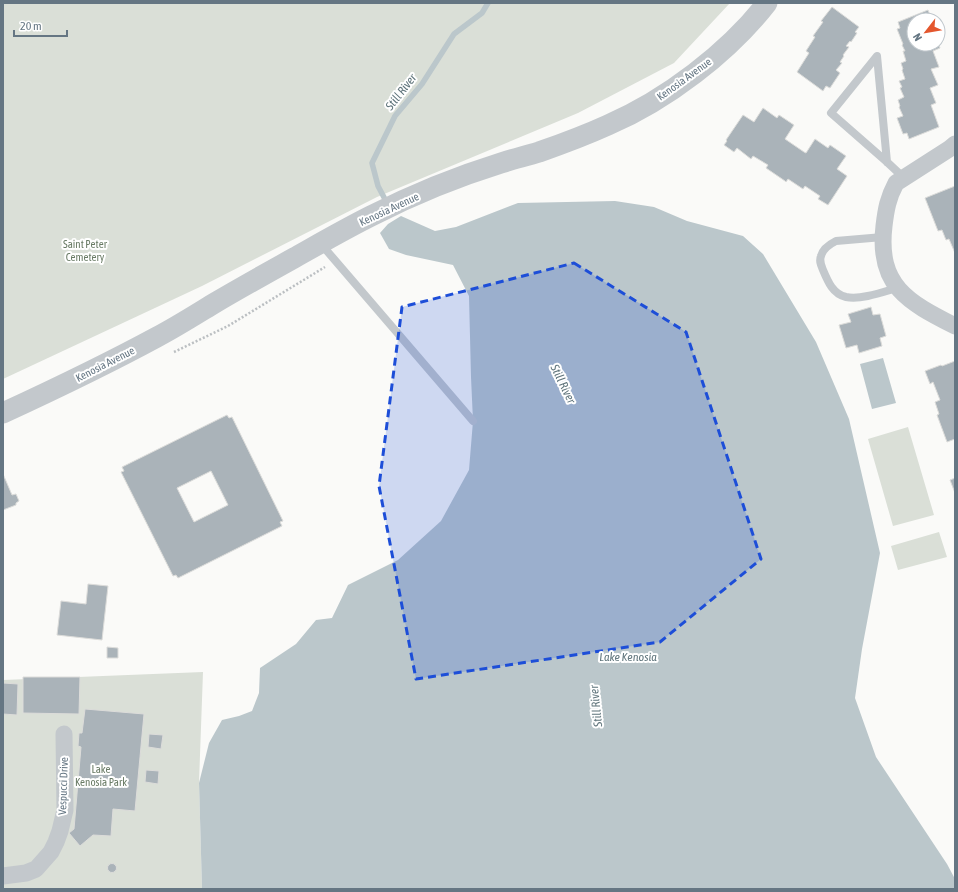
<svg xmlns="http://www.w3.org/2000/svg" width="958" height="892" font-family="'Asap Condensed',sans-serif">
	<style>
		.green { fill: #dadfd7 }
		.water { fill: #bbc7cb }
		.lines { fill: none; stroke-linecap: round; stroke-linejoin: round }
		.stream { stroke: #bbc7cb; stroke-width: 5.5 }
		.building { fill: #aab3b9; stroke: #dcdcda; fill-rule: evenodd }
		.path { stroke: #bbbfc2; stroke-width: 2.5; stroke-dasharray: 2 2; stroke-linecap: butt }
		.service { stroke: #c3c8cc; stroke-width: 8 }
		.minor { stroke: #c3c8cc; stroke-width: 17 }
		.tertiary { stroke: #c3c8cc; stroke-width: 21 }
		.marked { fill: #1d4ed8; fill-opacity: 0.2; stroke: #1d4ed8; stroke-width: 3; stroke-dasharray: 8 5; stroke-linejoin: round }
		.labels { text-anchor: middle; stroke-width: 4; stroke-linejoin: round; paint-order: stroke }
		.street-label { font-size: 11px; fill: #657683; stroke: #fff }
		.park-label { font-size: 11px; fill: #687a64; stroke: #fff }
		.water-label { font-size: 12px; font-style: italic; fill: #60757c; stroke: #fff }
	</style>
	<rect width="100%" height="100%" fill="#fafaf8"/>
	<!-- green -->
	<path class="green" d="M 3,3 L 730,3 L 674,63 L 578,113 L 377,197 L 202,286 L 3,379 Z
		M 908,427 L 934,515 L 893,526 L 868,439 Z
		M 939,532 L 947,557 L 898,570 L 891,546 Z
		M 203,672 L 199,783 L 202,889 L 3,889 L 3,680 Z"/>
	<!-- water -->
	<path class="water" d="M 615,201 L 654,207 L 687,221 L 743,236 L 763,254 L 816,342 L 849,419 L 880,553 L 862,649 L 855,698 L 876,757 L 947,864 L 955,879 L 955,889 L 202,889 L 199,783 L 209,743 L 222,720 L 239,716 L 252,711 L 259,693 L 260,668 L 296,644 L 316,620 L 332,618 L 348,585 L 398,560 L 441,521 L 469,470 L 473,421 L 471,377 L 469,296 L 453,265 L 406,255 L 389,249 L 380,233 L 388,224 L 401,216 L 435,231 L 456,227 L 518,203 Z
		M 883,358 L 896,403 L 872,409 L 860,364 Z"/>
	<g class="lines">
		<!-- stream -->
		<path class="stream" d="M 387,203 L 378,186 L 372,163 L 395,116 L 422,84 L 454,34 L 482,13 L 488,3"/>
	</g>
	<!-- building -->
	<path class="building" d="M 832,7 L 859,27 L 855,32 L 857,33 L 851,42 L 850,41 L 846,46 L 849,47 L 843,55 L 844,56 L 840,62 L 842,63 L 836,70 L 840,73 L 830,88 L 826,86 L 823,91 L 797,72 L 809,53 L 806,51 L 815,37 L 813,36 L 823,22 L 821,21 Z
		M 928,10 L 932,20 L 914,20 L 914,44 L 938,44 L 938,43 L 940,48 L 933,51 L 939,67 L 931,69 L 938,85 L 930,88 L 936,103 L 931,105 L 939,127 L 909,139 L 907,133 L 903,134 L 897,118 L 903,116 L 899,107 L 900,106 L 898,100 L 904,97 L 900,88 L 902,87 L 899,81 L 905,79 L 902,70 L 903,69 L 901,63 L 906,61 L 903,51 L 905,51 L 902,45 L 903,44 L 897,29 L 900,28 L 898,22 Z
		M 763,108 L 777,118 L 779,115 L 794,125 L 785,139 L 804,152 L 806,153 L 815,139 L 828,148 L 830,145 L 846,156 L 837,169 L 847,176 L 828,205 L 818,199 L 820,196 L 805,186 L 803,189 L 788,179 L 786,182 L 785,181 L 766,168 L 768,165 L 753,156 L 751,159 L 737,148 L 734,152 L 724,145 L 727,141 L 726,140 L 743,115 L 754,122 Z
		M 955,186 L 955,253 L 949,239 L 946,240 L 942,230 L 938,231 L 925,198 Z
		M 871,307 L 873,315 L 880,314 L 886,336 L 880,338 L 882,346 L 859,353 L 857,345 L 846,348 L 839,325 L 851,322 L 848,314 Z
		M 955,361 L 955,439 L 947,442 L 937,415 L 939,414 L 935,402 L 940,400 L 933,382 L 930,384 L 925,371 L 941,365 L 942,366 Z
		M 227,415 L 229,418 L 232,417 L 283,521 L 280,522 L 282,526 L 178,578 L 176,575 L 173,576 L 121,472 L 124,471 L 122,467 ZM 211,471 L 228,505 L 194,522 L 177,488 Z
		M 3,474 L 12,495 L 16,494 L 19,501 L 16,503 L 16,505 L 3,510 Z
		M 955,478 L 955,493 L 950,480 Z
		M 88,584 L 108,586 L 102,640 L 57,635 L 61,601 L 86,604 Z
		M 107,647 L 118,648 L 118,658 L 107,658 Z
		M 23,677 L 80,677 L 79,714 L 23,713 Z
		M 3,683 L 18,684 L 17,715 L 3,714 Z
		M 85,709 L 144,714 L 135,811 L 113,809 L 111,836 L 93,835 L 80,846 L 69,833 L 74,829 L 81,747 L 78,746 L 79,733 L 82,733 Z
		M 149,734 L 163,735 L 161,749 L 148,747 Z
		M 146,770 L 159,771 L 158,784 L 145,782 Z
		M107.5 868a4.5 4.5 0 1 1 9 0a4.5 4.5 0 1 1-9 0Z"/>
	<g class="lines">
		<!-- path -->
		<path class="path" d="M 174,352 L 228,326 L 325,267"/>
		<!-- service -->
		<path class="service" d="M 887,162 L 877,56 L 831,113 L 887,162 L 903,177
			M 883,237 L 836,241 C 830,244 823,248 821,256 C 819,261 821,265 823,270 C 828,282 833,294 846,297 C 861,300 883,292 897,288
			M 321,244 L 473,421"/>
		<!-- minor -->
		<path class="minor" d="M 955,144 L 949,149 L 896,183 C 888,198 886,209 884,226 C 877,286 908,302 955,326
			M 3,876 L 26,873 L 36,869 L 51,852 L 56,842 L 60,831 L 65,810 L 64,734"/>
		<!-- tertiary -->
		<path class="tertiary" d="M 3,413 C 55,389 107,364 157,337 C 176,327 195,315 213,304 C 240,288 267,273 294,258 C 319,244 345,229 371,216 C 412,195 456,177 501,163 C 513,159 526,156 539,152 C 562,144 586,135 608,125 C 666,100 728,53 767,3"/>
	</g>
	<!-- marked area -->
	<path class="marked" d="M 574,263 L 686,332 L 761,559 L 660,642 L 416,679 L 379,486 L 402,307 Z"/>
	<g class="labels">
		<!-- street labels -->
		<g class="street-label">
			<text transform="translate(684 79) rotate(-36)" y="4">Kenosia Avenue</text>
			<text transform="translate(389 209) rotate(-25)" y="4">Kenosia Avenue</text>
			<text transform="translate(105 364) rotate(-27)" y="4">Kenosia Avenue</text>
			<text transform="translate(63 786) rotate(-88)" y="4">Vespucci Drive</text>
		</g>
		<!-- park labels -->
		<g class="park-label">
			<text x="85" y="248">Saint Peter<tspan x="85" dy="13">Cemetery</tspan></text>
			<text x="101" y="773">Lake<tspan x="101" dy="13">Kenosia Park</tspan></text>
		</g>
		<!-- water labels -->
		<g class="water-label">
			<text transform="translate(401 92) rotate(-52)" y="4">Still River</text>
			<text transform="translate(563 384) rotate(64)" y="4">Still River</text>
			<text x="628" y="661">Lake Kenosia</text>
			<text transform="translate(596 706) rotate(-96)" y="4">Still River</text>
		</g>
	</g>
	<!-- border -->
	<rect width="958" height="892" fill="none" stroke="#657683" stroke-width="8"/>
	<!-- north arrow -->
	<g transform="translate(926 32) rotate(239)"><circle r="19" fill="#ffffff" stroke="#c1c8cd"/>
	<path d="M0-3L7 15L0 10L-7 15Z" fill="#e4572e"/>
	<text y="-6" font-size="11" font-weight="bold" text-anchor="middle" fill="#657683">N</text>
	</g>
	<!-- scale -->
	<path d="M14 30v6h53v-6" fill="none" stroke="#657683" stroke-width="2"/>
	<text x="20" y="30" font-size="12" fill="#657683" stroke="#ffffff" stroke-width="3" paint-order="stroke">20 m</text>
</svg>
